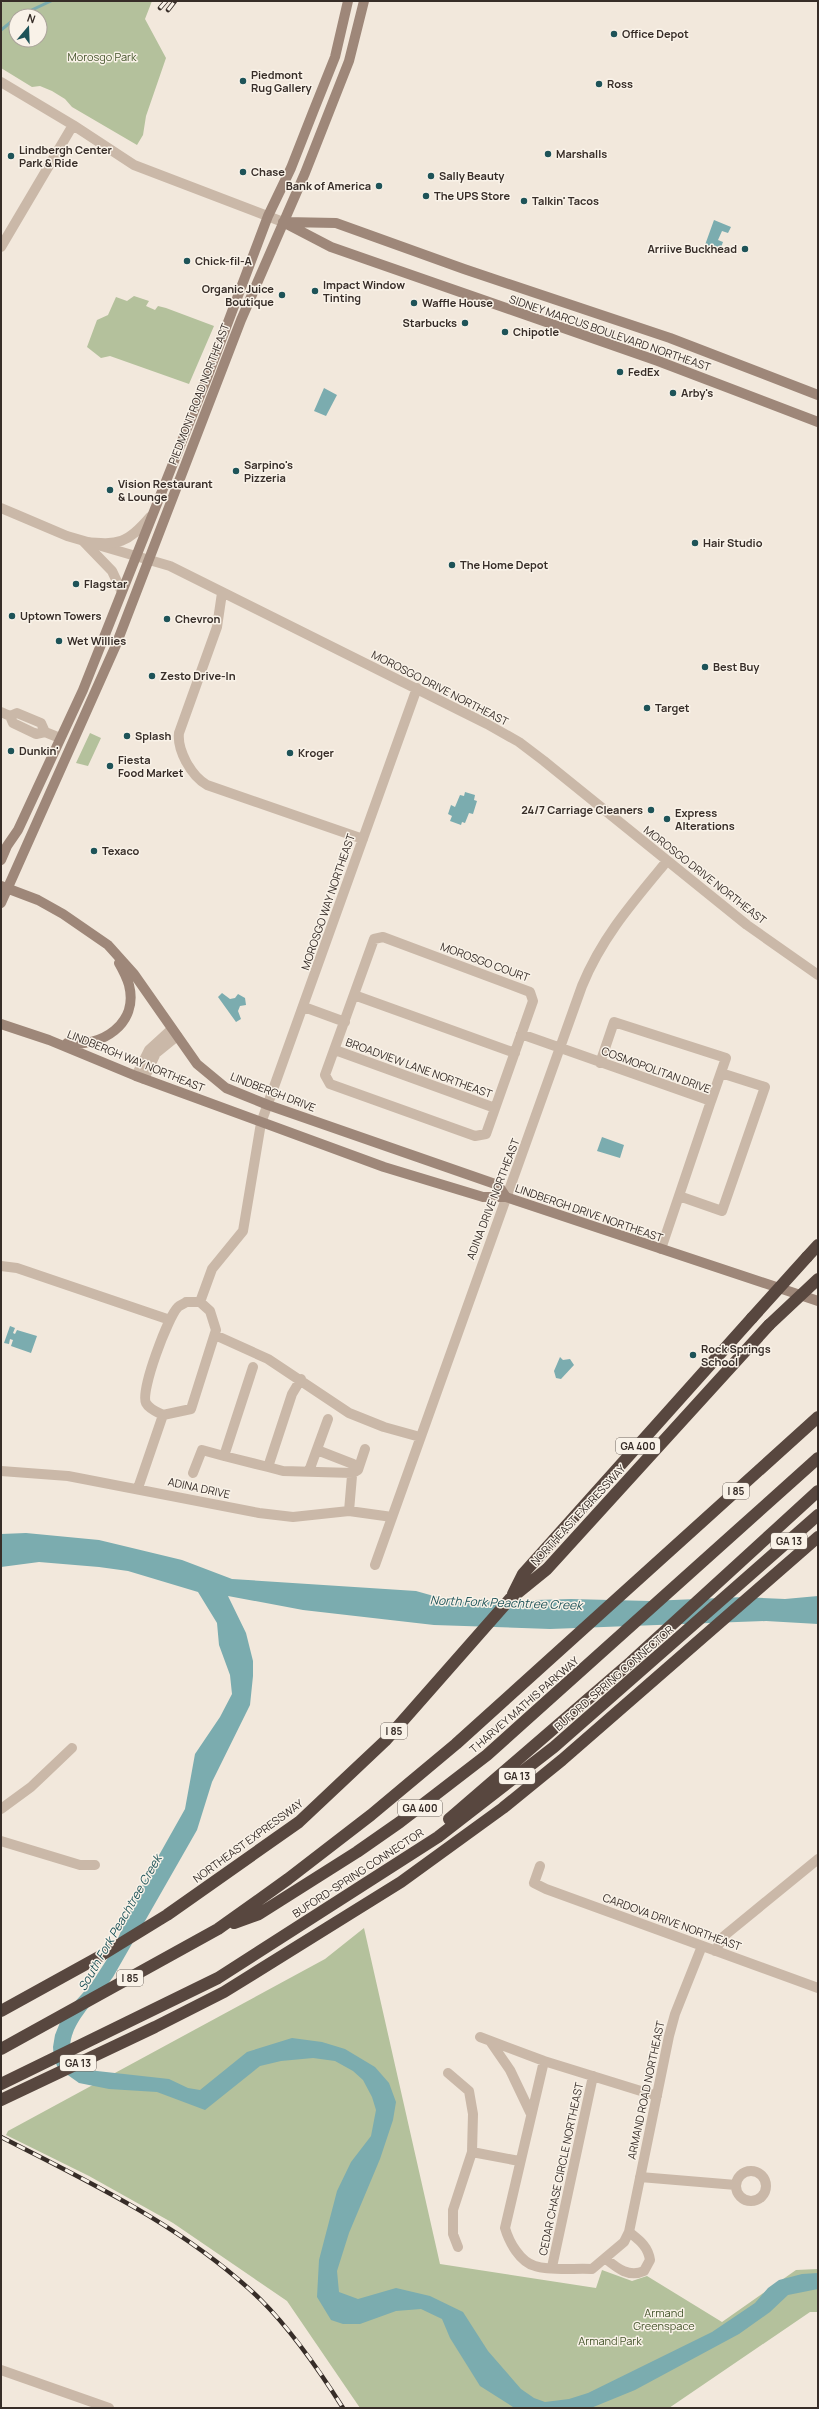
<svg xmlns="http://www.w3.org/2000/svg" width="819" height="2409" font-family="Manrope,sans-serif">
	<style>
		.green { fill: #b4c19c; fill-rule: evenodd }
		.water { fill: #7bacaf }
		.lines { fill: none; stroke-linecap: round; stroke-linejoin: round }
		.stream { stroke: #7bacaf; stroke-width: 3 }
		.minor { stroke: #cab8a8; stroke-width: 10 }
		.tertiary { stroke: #cab8a8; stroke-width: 10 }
		.secondary { stroke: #9e8779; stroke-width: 10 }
		.motorway { stroke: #58473f; stroke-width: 12 }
		.rail-casing { stroke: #372d28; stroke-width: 4.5 }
		.rail { stroke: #f9f2e8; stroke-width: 3; stroke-dasharray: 9; stroke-linecap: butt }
		.motorway-bridge { stroke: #58473f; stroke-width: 12 }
		.poi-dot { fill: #1e5358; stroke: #f9f2e8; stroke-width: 1.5 }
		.labels { text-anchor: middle; stroke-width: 3; stroke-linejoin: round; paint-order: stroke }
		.shield { fill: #f9f2e8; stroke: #716862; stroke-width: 1 }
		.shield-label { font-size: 10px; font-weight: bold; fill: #372d28 }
		.poi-label { font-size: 11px; font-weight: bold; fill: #372d28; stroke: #f9f2e8; text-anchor: start }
		.park-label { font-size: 11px; fill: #45552c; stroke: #f9f2e8 }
		.street-label { font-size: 11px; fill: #372d28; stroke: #f9f2e8 }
		.water-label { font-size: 12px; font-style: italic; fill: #1e5358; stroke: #f9f2e8 }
	</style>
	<rect width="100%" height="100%" fill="#f2e8dc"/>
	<!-- green -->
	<path class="green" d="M 3,1 L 152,1 L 145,19 L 166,58 L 146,116 L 143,135 L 137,145 L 72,107 L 65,99 L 52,91 L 40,86 L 32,87 L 1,68 L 1,5 ZM 16,16 L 40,16 L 40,40 L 16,40 Z
		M 134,296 L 149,301 L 146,306 L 155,310 L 158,306 L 166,308 L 214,326 L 189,384 L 110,356 L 101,358 L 87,347 L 97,320 L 108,315 L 116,297 L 127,301 Z
		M 90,733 L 101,738 L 88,766 L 76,763 Z
		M 364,1928 L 440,2264 L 596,2288 L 602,2270 L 632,2281 L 647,2276 L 722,2322 L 796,2270 L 818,2269 L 818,2312 L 810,2312 L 669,2408 L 360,2408 L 287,2301 L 173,2223 L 89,2176 L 6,2135 L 8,2131 L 325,1959 Z"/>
	<!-- water -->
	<path class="water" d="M 714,220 L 731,227 L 728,233 L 722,231 L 718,240 L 723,242 L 720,250 L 705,245 Z
		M 324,388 L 337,395 L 326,416 L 314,411 Z
		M 465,792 L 475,795 L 474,800 L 477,801 L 473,814 L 469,813 L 465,823 L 462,822 L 461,825 L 450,821 L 452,816 L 448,814 L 451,805 L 455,807 L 460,795 L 464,796 Z
		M 222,993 L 230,999 L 235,998 L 238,994 L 245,998 L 246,1005 L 240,1006 L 238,1011 L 241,1019 L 236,1022 L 218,997 Z
		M 602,1137 L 624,1145 L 620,1158 L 597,1151 Z
		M 10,1326 L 15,1328 L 13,1333 L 15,1334 L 17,1330 L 37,1336 L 31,1353 L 11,1346 L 13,1340 L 10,1339 L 9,1344 L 4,1343 Z
		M 560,1357 L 563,1360 L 570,1359 L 574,1365 L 561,1379 L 556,1378 L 554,1371 Z
		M 26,1533 L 99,1540 L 182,1560 L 232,1579 L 416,1591 L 455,1602 L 571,1599 L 650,1601 L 744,1597 L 785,1599 L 818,1596 L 818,1624 L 766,1621 L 550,1629 L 434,1625 L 303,1610 L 228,1596 L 246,1633 L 253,1661 L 253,1676 L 250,1705 L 212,1782 L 197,1830 L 113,1977 C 98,1999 42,2047 88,2070 L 169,2079 L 188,2088 L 200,2090 L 247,2052 L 292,2038 L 322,2042 L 345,2049 L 375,2067 L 389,2083 L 396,2102 L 393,2120 L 380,2159 L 349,2233 L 337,2271 L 339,2292 L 358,2299 L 396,2288 L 430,2296 L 463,2312 L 488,2351 L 521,2389 L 534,2398 L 545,2402 L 569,2399 L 588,2393 L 712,2332 L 755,2303 L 768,2288 L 779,2280 L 802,2274 L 818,2273 L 818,2289 L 788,2295 L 770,2312 L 739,2334 L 635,2390 L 591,2408 L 513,2407 L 480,2386 L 450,2338 L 442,2319 L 421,2309 L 396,2311 L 360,2324 L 343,2324 L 331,2320 L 317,2297 L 319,2260 L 337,2191 L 351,2162 L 371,2136 L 376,2110 L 372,2097 L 363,2080 L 353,2071 L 335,2061 L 313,2058 L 281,2061 L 260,2066 L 205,2110 L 157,2092 L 109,2089 L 79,2083 L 58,2068 L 54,2059 L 53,2047 L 55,2035 L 63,2015 L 91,1984 L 113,1950 L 136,1896 L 185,1809 L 195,1754 L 220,1717 L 232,1694 L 230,1675 L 219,1645 L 217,1623 L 198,1592 L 128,1571 L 99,1567 L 39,1562 L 1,1567 L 1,1534 Z"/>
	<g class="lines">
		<!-- stream -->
		<path class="stream" d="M 19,16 L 51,1
			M 1,30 L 16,18"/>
		<!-- minor -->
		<path class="minor" d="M 1,82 L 73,125 L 134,165 L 283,222
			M 1,247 L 73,125
			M 1,508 L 67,536 L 170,566 L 487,724 L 519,742 L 544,761 L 747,925 L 818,975
			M 222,593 L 217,627 L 179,733 C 177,750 191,776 207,785 L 363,839
			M 1,712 L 10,716 L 13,723 L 36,734 L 45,732 L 60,738
			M 10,716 L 17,713 L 41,723 L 45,732
			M 383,937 L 530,992 L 533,1001 L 486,1134 L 475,1136 L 330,1084 L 325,1075 L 374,939 Z
			M 354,995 L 515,1053
			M 304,1007 L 345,1022
			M 521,1034 L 711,1101 L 661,1249
			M 335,1050 L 495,1108
			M 600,1063 L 614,1022 L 726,1058 L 711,1101
			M 136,1076 L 149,1050 L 172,1029
			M 144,1079 L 156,1053 L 177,1036
			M 679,1196 L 722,1211 L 765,1087 L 721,1073
			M 1,1266 L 17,1268 L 170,1320
			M 186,1302 L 200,1302 L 210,1311 L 216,1330 L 191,1409 L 163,1415 C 157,1412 149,1409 146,1403 C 140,1391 168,1317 178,1307 C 180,1305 184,1304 186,1302 Z
			M 200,1302 L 212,1269 L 243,1231 L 261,1123 L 417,688
			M 215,1335 L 268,1359 L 349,1413 L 384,1427 L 420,1437
			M 253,1367 L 224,1456 L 268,1467 L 292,1394 L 301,1379
			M 317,1450 L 353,1464 L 349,1511
			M 268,1467 L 283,1471 L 353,1473 L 358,1470 L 365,1449
			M 1,1471 L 68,1476 L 259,1513 L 293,1517 L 349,1511 L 392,1517
			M 309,1471 L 328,1419
			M 193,1473 L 202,1450 L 224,1456
			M 138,1488 L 163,1415
			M 375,1565 L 582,986 C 602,937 633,902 667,861
			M 1,1809 L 31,1787 L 72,1748
			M 1,1841 L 80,1865 L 95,1865
			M 540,1866 L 534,1883 L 546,1889 L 818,1988
			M 715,1951 L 724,1936 L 818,1859
			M 480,2037 L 544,2061 L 657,2096
			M 490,2041 L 510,2070 L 531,2114
			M 544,2061 L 505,2228 C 509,2242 520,2262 535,2266 C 550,2271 576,2268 592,2269 L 624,2242 L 629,2232 L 669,2036 L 675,2014 L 702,1946
			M 448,2073 L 469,2091 L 473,2114 L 472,2152 L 453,2210 L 453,2234 L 458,2247
			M 472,2152 L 519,2161
			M736 2186a15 15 0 1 1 30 0a15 15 0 1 1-30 0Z
			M 640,2177 L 736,2185
			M 606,2259 C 617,2268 629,2278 644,2271 L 650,2260 C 648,2246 639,2240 629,2232
			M 552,2267 L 593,2076
			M 1,2370 L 109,2408"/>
		<!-- tertiary -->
		<path class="tertiary" d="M 84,542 C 119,545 127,544 150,517
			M 84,542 L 112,571 L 121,590"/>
		<!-- secondary -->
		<path class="secondary" d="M 283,222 L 331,247 L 658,361 L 818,422
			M 285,222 L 336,223 L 464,269 L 670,338 L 818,395
			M 1,860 L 7,846 L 18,830 L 83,690 L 207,378 L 268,216 L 291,168 L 313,112 L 335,57 L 348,1
			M 1,886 L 38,900 L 63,914 L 108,945 L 134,974 L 197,1064 L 226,1088 L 268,1105 L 498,1185 L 506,1197
			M 1,903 L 116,645 L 241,320 L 305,173 L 349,61 L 364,1
			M 1,1024 L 49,1040 L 136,1076 L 384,1167 L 483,1197 L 506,1197 L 818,1301
			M 67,1043 C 101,1048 139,1024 129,985 C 127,978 123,970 119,963"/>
		<!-- motorway -->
		<path class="motorway" d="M 807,1257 L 818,1245
			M 513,1594 L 523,1574 L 752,1318
			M 449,1819 L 631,1662 L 818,1491
			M 234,1923 L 259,1914 L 357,1852 L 400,1822 L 487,1755 L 818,1458
			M 1,2011 L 97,1958 L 167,1915 L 299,1822 L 385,1741 L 510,1599 L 547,1569 L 769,1325
			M 1,2049 L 218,1929 L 288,1879 L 371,1815 L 456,1744 L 818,1417
			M 1,2084 L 218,1978 L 438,1837 L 554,1747 L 818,1515
			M 1,2100 L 155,2027 L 224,1992 L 401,1882 L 503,1808 L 562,1760 L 818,1537"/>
		<defs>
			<path id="rail" d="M 160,8 L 166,1
				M 168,10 L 175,1
				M 1,2137 C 91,2183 187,2228 261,2300 C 293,2332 319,2370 343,2408"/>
		</defs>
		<!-- rail casing -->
		<use href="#rail" class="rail-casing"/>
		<!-- rail -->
		<use href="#rail" class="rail"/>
		<!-- motorway-bridge -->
		<path class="motorway-bridge" d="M 752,1318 L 807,1257
			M 769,1325 L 818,1279"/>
	</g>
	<!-- markers -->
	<g class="poi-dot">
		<circle cx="614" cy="34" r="4"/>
		<circle cx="243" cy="81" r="4"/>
		<circle cx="599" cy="84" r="4"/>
		<circle cx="548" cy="154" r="4"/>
		<circle cx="11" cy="156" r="4"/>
		<circle cx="243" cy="172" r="4"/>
		<circle cx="431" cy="176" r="4"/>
		<circle cx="379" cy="186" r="4"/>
		<circle cx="426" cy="196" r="4"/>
		<circle cx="524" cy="201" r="4"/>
		<circle cx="745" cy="249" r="4"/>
		<circle cx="187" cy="261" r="4"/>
		<circle cx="315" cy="291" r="4"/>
		<circle cx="282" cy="295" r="4"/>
		<circle cx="414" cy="303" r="4"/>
		<circle cx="465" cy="323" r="4"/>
		<circle cx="505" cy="332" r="4"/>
		<circle cx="620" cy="372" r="4"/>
		<circle cx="673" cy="393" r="4"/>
		<circle cx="236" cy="471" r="4"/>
		<circle cx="110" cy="490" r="4"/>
		<circle cx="695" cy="543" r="4"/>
		<circle cx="452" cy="565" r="4"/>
		<circle cx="76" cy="584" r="4"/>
		<circle cx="12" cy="616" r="4"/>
		<circle cx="167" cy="619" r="4"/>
		<circle cx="59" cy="641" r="4"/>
		<circle cx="705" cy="667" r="4"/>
		<circle cx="152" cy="676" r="4"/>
		<circle cx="647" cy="708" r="4"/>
		<circle cx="127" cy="736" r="4"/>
		<circle cx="11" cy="751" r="4"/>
		<circle cx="290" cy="753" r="4"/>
		<circle cx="110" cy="766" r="4"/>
		<circle cx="651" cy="810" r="4"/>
		<circle cx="667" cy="819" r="4"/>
		<circle cx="94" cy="851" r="4"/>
		<circle cx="693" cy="1355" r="4"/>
	</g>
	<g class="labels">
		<!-- shield labels -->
		<g class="shield">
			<rect x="616" y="1438" width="44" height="16" rx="3"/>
			<rect x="723" y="1483" width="26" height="16" rx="3"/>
			<rect x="771" y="1533" width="36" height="16" rx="3"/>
			<rect x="381" y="1723" width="26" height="16" rx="3"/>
			<rect x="499" y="1768" width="36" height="16" rx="3"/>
			<rect x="398" y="1800" width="44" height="16" rx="3"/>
			<rect x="117" y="1970" width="26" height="16" rx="3"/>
			<rect x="60" y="2055" width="36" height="16" rx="3"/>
		</g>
		<g class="shield-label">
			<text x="638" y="1450">GA 400</text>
			<text x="736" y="1495">I 85</text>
			<text x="789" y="1545">GA 13</text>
			<text x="394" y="1735">I 85</text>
			<text x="517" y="1780">GA 13</text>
			<text x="420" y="1812">GA 400</text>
			<text x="130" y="1982">I 85</text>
			<text x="78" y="2067">GA 13</text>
		</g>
		<!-- poi labels -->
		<g class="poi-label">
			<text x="622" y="38">Office Depot</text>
			<text x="251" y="79">Piedmont<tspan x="251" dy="13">Rug Gallery</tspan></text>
			<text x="607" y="88">Ross</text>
			<text x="19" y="154">Lindbergh Center<tspan x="19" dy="13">Park &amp; Ride</tspan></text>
			<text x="556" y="158">Marshalls</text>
			<text x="251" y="176">Chase</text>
			<text x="439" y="180">Sally Beauty</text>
			<text x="371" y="190" text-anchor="end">Bank of America</text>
			<text x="434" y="200">The UPS Store</text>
			<text x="532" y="205">Talkin' Tacos</text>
			<text x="737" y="253" text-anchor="end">Arriive Buckhead</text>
			<text x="195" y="265">Chick-fil-A</text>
			<text x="323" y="289">Impact Window<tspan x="323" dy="13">Tinting</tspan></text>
			<text x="274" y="293" text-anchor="end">Organic Juice<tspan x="274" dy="13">Boutique</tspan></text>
			<text x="422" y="307">Waffle House</text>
			<text x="457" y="327" text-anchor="end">Starbucks</text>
			<text x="513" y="336">Chipotle</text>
			<text x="628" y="376">FedEx</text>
			<text x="681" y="397">Arby's</text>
			<text x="244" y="469">Sarpino's<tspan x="244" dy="13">Pizzeria</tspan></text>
			<text x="118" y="488">Vision Restaurant<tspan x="118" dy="13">&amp; Lounge</tspan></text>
			<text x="703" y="547">Hair Studio</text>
			<text x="460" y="569">The Home Depot</text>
			<text x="84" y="588">Flagstar</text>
			<text x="20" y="620">Uptown Towers</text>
			<text x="175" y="623">Chevron</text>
			<text x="67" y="645">Wet Willies</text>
			<text x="713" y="671">Best Buy</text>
			<text x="160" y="680">Zesto Drive-In</text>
			<text x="655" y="712">Target</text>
			<text x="135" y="740">Splash</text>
			<text x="19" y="755">Dunkin'</text>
			<text x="298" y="757">Kroger</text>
			<text x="118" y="764">Fiesta<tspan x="118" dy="13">Food Market</tspan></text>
			<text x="643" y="814" text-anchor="end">24/7 Carriage Cleaners</text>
			<text x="675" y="817">Express<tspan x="675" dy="13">Alterations</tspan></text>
			<text x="102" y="855">Texaco</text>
			<text x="701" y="1353">Rock Springs<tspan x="701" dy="13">School</tspan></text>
		</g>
		<!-- park labels -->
		<g class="park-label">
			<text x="102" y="61">Morosgo Park</text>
			<text x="664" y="2317">Armand<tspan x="664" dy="13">Greenspace</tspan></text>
			<text x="610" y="2345">Armand Park</text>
		</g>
		<!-- street labels -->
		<g class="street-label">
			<text transform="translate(610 333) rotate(19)" y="4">SIDNEY MARCUS BOULEVARD NORTHEAST</text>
			<text transform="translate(199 394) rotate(-69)" y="4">PIEDMONT ROAD NORTHEAST</text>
			<text transform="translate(440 688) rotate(27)" y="4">MOROSGO DRIVE NORTHEAST</text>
			<text transform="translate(705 875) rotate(38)" y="4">MOROSGO DRIVE NORTHEAST</text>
			<text transform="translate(328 902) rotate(-71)" y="4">MOROSGO WAY NORTHEAST</text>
			<text transform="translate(485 962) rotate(20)" y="4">MOROSGO COURT</text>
			<text transform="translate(136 1061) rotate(22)" y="4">LINDBERGH WAY NORTHEAST</text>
			<text transform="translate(419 1068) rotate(20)" y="4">BROADVIEW LANE NORTHEAST</text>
			<text transform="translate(656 1070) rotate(20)" y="4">COSMOPOLITAN DRIVE</text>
			<text transform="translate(273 1092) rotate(21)" y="4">LINDBERGH DRIVE</text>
			<text transform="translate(493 1199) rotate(-69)" y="4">ADINA DRIVE NORTHEAST</text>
			<text transform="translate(589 1213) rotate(19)" y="4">LINDBERGH DRIVE NORTHEAST</text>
			<text transform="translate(199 1488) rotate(12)" y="4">ADINA DRIVE</text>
			<text transform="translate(578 1515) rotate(-47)" y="4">NORTHEAST EXPRESSWAY</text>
			<text transform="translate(614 1678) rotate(-41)" y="4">BUFORD-SPRING CONNECTOR</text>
			<text transform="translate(524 1705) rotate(-41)" y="4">T HARVEY MATHIS PARKWAY</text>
			<text transform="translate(248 1841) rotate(-36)" y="4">NORTHEAST EXPRESSWAY</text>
			<text transform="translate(358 1873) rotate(-33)" y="4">BUFORD-SPRING CONNECTOR</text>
			<text transform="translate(672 1922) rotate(20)" y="4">CARDOVA DRIVE NORTHEAST</text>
			<text transform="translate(646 2090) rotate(-78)" y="4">ARMAND ROAD NORTHEAST</text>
			<text transform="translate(561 2169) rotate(-78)" y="4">CEDAR CHASE CIRCLE NORTHEAST</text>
		</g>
		<!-- water labels -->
		<g class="water-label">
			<text transform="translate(506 1603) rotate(2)" y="4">North Fork Peachtree Creek</text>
			<text transform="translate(120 1923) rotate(-60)" y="4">South Fork Peachtree Creek</text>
		</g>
	</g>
	<!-- border -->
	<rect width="819" height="2409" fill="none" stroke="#372d28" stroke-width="4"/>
	<!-- north arrow -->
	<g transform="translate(28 28) rotate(19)"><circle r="19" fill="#f9f2e8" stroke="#aba39b"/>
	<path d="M0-3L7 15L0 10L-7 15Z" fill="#1e5358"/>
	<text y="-6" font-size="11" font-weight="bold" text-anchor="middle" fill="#372d28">N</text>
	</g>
</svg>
